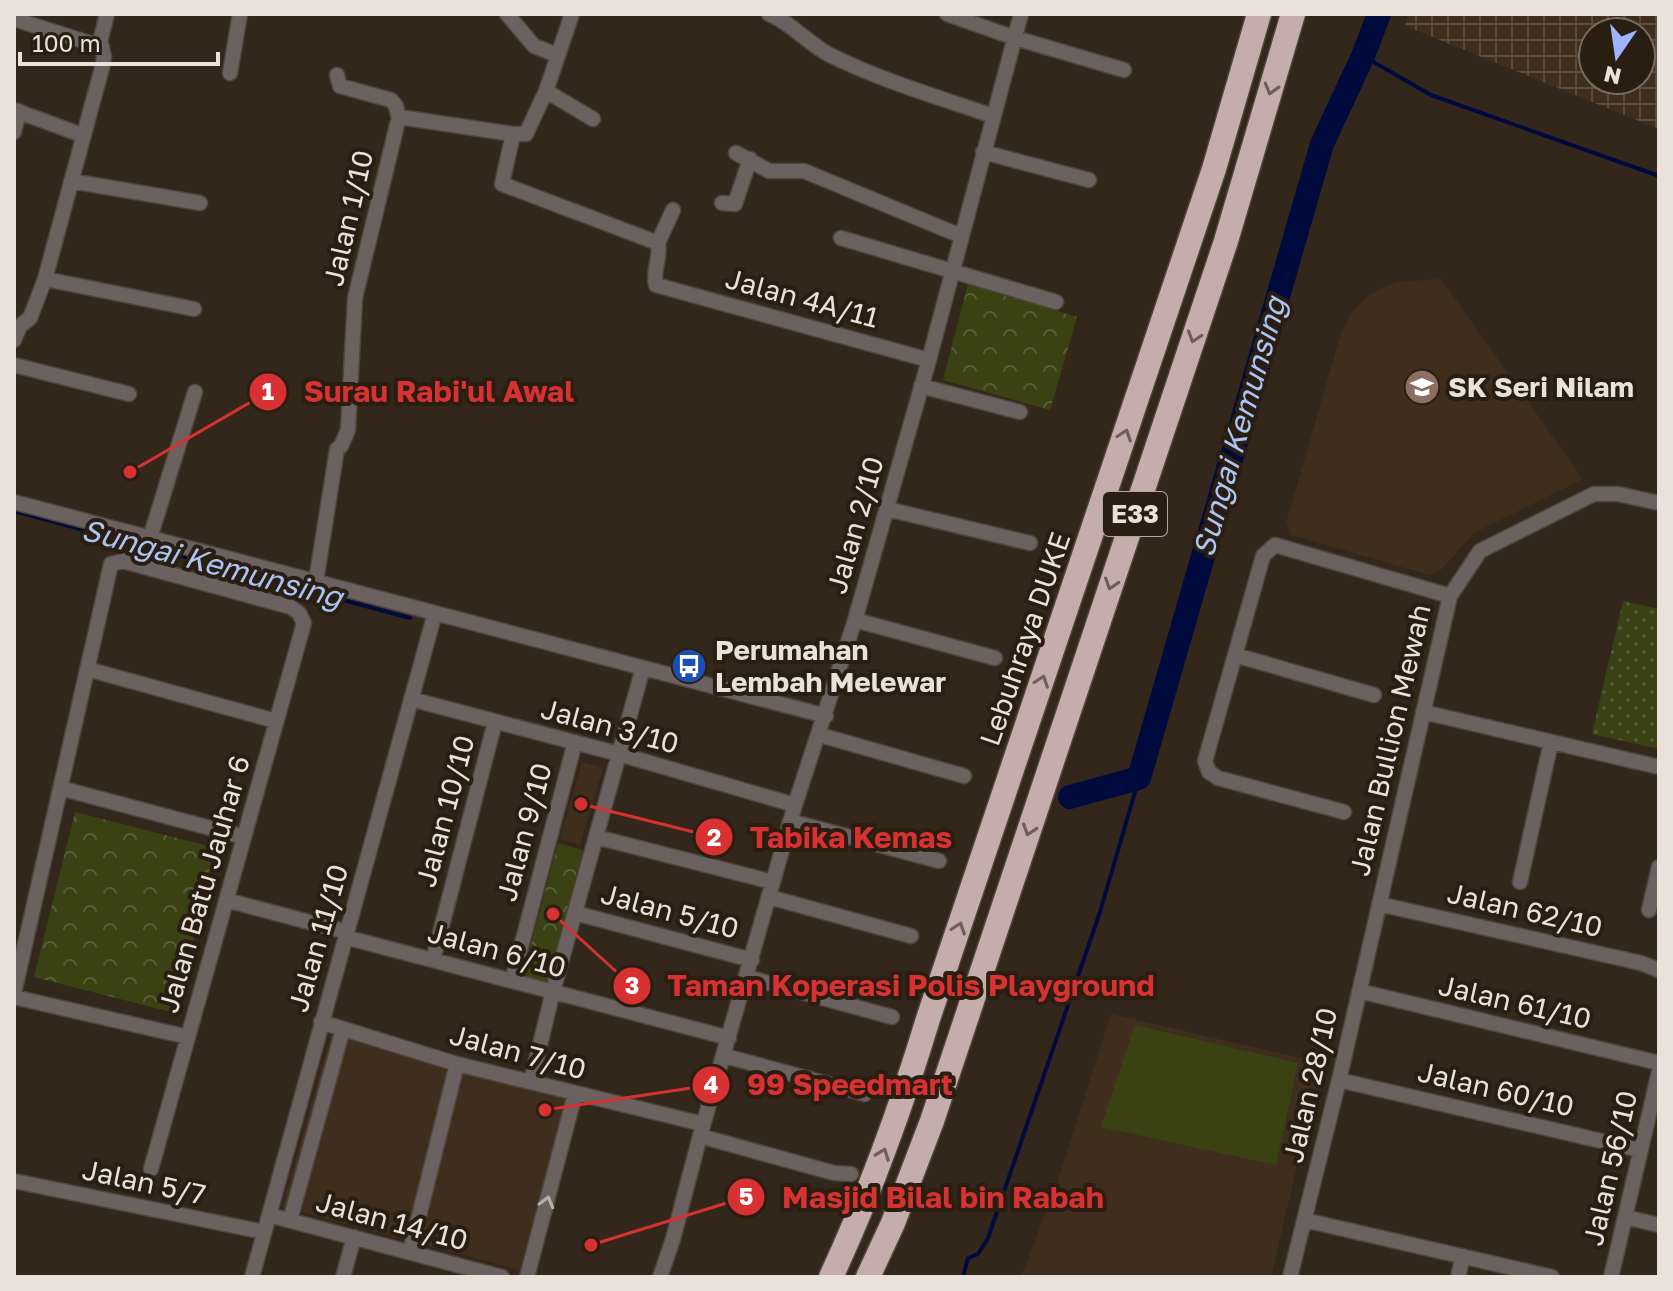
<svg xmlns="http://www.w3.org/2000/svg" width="1673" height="1291" font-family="'Golos Text',sans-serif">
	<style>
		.built { fill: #3f2e1d }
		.industrial { fill: url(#industrial-grid); fill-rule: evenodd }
		.grass { fill: url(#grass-dots) }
		.park { fill: url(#park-crowns) }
		.pitch { fill: #3a4214 }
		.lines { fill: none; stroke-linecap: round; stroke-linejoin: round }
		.stream { stroke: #010a3c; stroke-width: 4 }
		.river { stroke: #010a3c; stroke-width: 24 }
		.minor-casing { stroke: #50453a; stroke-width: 17 }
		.motorway-casing { stroke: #50453a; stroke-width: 27 }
		.minor { stroke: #6b6161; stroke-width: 14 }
		.motorway { stroke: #c5adac; stroke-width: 24 }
		.oneway { stroke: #6f5e57 }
		.oneway2 { stroke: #b7aeaa }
		.labels { text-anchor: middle; stroke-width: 8; stroke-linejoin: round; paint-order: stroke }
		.shield { fill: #291e11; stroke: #b0a79e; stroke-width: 2 }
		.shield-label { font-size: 26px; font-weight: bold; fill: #eae2da }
		.street-label { font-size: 28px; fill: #eae2da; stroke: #291e11 }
		.poi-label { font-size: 28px; font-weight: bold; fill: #eae2da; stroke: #291e11; text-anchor: start }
		.water-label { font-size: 30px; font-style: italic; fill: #abc4f5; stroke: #291e11 }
		.leader { fill: none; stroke: #d73131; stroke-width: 3 }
		.callout-dot { fill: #d73131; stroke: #291e11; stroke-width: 3 }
		.mark-label { font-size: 24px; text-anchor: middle; font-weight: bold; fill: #fff }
		.callout-label { font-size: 30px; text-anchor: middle; font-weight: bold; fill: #d73131; stroke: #291e11; stroke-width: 8; stroke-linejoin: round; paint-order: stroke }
	</style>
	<defs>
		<pattern id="industrial-grid" width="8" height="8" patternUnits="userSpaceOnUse" patternTransform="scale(2)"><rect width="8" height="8" fill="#3f2e1d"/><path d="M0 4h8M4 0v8" fill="none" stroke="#5b4c3d"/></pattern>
		<pattern id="grass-dots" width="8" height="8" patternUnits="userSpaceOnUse" patternTransform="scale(2)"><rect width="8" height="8" fill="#3a4214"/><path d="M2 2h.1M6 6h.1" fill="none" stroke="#575d36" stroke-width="1.8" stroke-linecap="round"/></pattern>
		<pattern id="park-crowns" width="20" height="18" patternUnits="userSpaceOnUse" patternTransform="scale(2)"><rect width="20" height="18" fill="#3a4214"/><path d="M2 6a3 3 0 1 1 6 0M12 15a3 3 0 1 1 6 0" fill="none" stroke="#575d36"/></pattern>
	</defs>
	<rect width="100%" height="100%" fill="#33271b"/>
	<!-- built -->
	<path class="built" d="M 1441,279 L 1583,479 L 1474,533 L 1442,569 L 1429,575 L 1292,535 L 1286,523 L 1341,334 L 1349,317 L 1363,300 L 1381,288 L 1398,282 Z
		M 582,762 L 603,768 L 580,845 L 560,839 Z
		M 1111,1014 L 1321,1063 L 1271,1277 L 1021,1277 L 1058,1180 Z
		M 332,1031 L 568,1095 L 520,1270 L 282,1207 Z"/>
	<!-- industrial -->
	<path class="industrial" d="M 1408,14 L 1659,14 L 1659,129 L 1405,26 ZM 1593,32 L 1641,32 L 1641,80 L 1593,80 Z"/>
	<!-- grass -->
	<path class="grass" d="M 1623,601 L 1659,609 L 1659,749 L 1592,734 Z"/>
	<!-- park -->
	<path class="park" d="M 968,284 L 1077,317 L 1050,410 L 943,380 Z
		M 75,812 L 216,848 L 175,1013 L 34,977 Z
		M 558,843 L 583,850 L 547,985 L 522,978 Z"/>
	<!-- pitch -->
	<path class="pitch" d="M 1135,1025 L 1298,1063 L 1276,1165 L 1101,1127 Z"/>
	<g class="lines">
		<!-- stream -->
		<path class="stream" d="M 1363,56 L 1431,95 L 1659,176
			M 14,511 L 410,618
			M 963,1277 L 968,1258 L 978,1254 L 988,1238 L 1100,912 L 1139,778"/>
		<!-- river -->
		<path class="river" d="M 1070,797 L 1139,778 L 1322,144 L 1363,56 L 1379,14"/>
		<defs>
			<path id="minor" d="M 507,14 L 534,46 L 557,55
				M 769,14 C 792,23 807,43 830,55 C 882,81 938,97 993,116
				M 947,14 L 1015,38 L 1124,70
				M 14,19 L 102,47
				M 230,73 L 240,14
				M 337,75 L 340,86 L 391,100 L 396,106 L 399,119
				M 546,91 L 593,119
				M 14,110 L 82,135
				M 14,132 L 19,111
				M 513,134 L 502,184 L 658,243 C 661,258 652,272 656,285 L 929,360
				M 983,152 L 1089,180
				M 736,153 L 769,171 L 804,171 L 961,236
				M 71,181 L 200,203
				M 722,203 L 735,204 L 750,159
				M 841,238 L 1056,302
				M 658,243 L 673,210
				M 45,279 L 194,309
				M 14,340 L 20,326 L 30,318 L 45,279 L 103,64 L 104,56 L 100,42 L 107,14
				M 14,365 L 129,394
				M 921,386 L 1020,412
				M 14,502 L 826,716
				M 887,509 L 1030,543
				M 150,538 L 195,392
				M 316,581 L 337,449 L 341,446 L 348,430 L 355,298 L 397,125 L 399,119 L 406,118 L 513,134 L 526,134 L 546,91 L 572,14
				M 855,620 L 995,658
				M 1235,655 L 1374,695
				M 87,669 L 276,721
				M 411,699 L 619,754 L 795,805
				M 1423,712 L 1659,767
				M 820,735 L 964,776
				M 60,788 L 244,837
				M 1344,812 L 1218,778 L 1209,772 L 1205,761 L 1263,556 L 1275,545 L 1450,596
				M 790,821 L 939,861
				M 596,837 L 773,882
				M 1520,882 L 1551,742
				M 769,897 L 911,936
				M 226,900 L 347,932
				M 1379,904 L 1641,963 L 1659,970
				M 1649,910 L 1659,867
				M 575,913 L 752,960
				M 345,937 L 729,1038
				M 433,960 L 495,722
				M 747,977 L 892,1017
				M 512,981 L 575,742
				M 1359,991 L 1659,1063
				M 14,993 L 111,564 L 123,561 L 291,607 L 299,613 L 304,623 L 151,1169
				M 14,997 L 188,1037
				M 321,1022 L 457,1064 L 703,1124
				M 725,1056 L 865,1094
				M 1339,1080 L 1640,1150
				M 531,1082 L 553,991 L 643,668
				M 700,1136 L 834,1173 L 851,1174
				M 14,1181 L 264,1232
				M 269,1215 L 502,1277
				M 1625,1217 L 1659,1225
				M 290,1220 L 343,1029
				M 1304,1220 L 1552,1277
				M 410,1252 L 457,1064
				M 252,1277 L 435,613
				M 343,1277 L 354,1237
				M 527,1277 L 575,1094
				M 660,1277 L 673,1239 L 700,1136 L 795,805 L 855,620 L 929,360 L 1021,14
				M 1290,1277 L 1339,1080 L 1450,596 L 1480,551 L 1594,494 L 1618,494 L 1659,503
				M 1458,1277 L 1463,1256
				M 1611,1277 L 1659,1072"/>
			<path id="motorway" d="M 831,1277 C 870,1193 901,1108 928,1019 L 1214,169 L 1259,14
				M 868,1277 L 893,1223 L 932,1121 L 1226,241 L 1293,14"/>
		</defs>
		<!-- minor casing -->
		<use href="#minor" class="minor-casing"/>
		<!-- motorway casing -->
		<use href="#motorway" class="motorway-casing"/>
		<!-- minor -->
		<use href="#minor" class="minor"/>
		<!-- motorway -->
		<use href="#motorway" class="motorway"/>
	</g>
	<!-- one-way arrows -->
	<defs><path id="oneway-chevron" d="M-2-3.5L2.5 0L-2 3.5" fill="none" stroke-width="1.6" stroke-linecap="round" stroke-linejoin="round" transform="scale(2)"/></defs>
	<g class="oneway">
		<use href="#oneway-chevron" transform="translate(1271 89) rotate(106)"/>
		<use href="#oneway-chevron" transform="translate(1194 337) rotate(108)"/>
		<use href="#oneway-chevron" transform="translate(1125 435) rotate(-71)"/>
		<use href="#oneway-chevron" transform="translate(1111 584) rotate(108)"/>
		<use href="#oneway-chevron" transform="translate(1042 681) rotate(-71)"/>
		<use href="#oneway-chevron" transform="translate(1029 830) rotate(108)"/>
		<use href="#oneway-chevron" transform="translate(959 928) rotate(-71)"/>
		<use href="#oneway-chevron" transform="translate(883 1154) rotate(-69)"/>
	</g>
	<use class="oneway2" href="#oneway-chevron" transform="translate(547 1202) rotate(-75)"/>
	<!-- icons -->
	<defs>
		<symbol id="school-disc" viewBox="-11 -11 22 22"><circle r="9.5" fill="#8d6e63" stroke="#291e11"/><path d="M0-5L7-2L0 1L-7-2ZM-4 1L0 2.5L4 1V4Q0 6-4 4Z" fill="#fff"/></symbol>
		<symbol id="bus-disc" viewBox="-11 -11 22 22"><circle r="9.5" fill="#1a4fb4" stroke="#291e11"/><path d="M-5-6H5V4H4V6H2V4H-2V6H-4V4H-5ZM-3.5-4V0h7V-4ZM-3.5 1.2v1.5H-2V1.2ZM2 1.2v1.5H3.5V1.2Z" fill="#fff"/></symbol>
	</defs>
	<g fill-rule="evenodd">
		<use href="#school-disc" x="1402" y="367" width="40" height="40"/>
		<use href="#bus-disc" x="669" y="646" width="40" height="40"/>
	</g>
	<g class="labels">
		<!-- shield labels -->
		<rect class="shield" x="1103" y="492" width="64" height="44" rx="6"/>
		<g class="shield-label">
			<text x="1135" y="523">E33</text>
		</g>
		<!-- street labels -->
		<g class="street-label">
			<text transform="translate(348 218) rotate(-77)" y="10">Jalan 1/10</text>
			<text transform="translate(802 298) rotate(15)" y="10">Jalan 4A/11</text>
			<text transform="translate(855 525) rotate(-74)" y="10">Jalan 2/10</text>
			<text transform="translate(1025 639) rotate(-71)" y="10">Lebuhraya DUKE</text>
			<text transform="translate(610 726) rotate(15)" y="10">Jalan 3/10</text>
			<text transform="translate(1390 740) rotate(-77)" y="10">Jalan Bullion Mewah</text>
			<text transform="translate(445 811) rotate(-75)" y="10">Jalan 10/10</text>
			<text transform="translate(524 832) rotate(-75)" y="10">Jalan 9/10</text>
			<text transform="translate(204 884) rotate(-74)" y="10">Jalan Batu Jauhar 6</text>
			<text transform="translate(1525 910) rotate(13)" y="10">Jalan 62/10</text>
			<text transform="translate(670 911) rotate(15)" y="10">Jalan 5/10</text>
			<text transform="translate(318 938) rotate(-74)" y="10">Jalan 11/10</text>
			<text transform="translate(497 950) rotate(15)" y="10">Jalan 6/10</text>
			<text transform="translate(1515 1002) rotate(13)" y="10">Jalan 61/10</text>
			<text transform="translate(518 1052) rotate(15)" y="10">Jalan 7/10</text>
			<text transform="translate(1310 1085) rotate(-77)" y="10">Jalan 28/10</text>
			<text transform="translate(1496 1089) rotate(13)" y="10">Jalan 60/10</text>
			<text transform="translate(1610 1168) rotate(-77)" y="10">Jalan 56/10</text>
			<text transform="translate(144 1182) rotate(12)" y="10">Jalan 5/7</text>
			<text transform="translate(392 1221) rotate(15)" y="10">Jalan 14/10</text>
		</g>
		<!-- poi labels -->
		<g class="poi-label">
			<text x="1448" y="397">SK Seri Nilam</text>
			<text x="715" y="660">Perumahan<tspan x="715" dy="32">Lembah Melewar</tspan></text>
		</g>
		<!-- water labels -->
		<g class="water-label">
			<text transform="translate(1240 427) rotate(-74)" y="10">Sungai Kemunsing</text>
			<text transform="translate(212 564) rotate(15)" y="10">Sungai Kemunsing</text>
		</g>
	</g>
	<!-- callouts -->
	<path class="leader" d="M130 472L268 392M581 804L714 837M553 914L632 986M545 1110L711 1085M591 1245L746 1197"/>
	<g class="callout-dot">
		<circle cx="130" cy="472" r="8"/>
		<circle cx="581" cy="804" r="8"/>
		<circle cx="553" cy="914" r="8"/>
		<circle cx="545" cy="1110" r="8"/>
		<circle cx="591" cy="1245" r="8"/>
		<circle cx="268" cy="392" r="20"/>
		<circle cx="714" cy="837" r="20"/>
		<circle cx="632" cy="986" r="20"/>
		<circle cx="711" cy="1085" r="20"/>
		<circle cx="746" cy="1197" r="20"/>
	</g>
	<g class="mark-label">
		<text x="268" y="400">1</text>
		<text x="714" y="846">2</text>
		<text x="632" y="994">3</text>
		<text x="711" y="1093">4</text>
		<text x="746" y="1205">5</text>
	</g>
	<g class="callout-label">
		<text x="439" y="402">Surau Rabi'ul Awal</text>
		<text x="851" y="848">Tabika Kemas</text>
		<text x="911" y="996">Taman Koperasi Polis Playground</text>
		<text x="850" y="1095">99 Speedmart</text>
		<text x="943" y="1208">Masjid Bilal bin Rabah</text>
	</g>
	<!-- border -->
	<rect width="1673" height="1291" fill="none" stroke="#eae2da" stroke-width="32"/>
	<!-- north arrow -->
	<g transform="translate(1617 56) rotate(193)"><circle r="38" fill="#291e11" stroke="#766c61" stroke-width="2"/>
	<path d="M0-6L14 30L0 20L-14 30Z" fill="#a0b3fd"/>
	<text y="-12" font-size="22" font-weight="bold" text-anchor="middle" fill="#eae2da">N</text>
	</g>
	<!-- scale -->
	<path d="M20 52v12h198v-12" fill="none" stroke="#eae2da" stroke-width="4"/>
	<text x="32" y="52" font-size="24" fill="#eae2da" stroke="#291e11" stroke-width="6" paint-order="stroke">100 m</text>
</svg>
